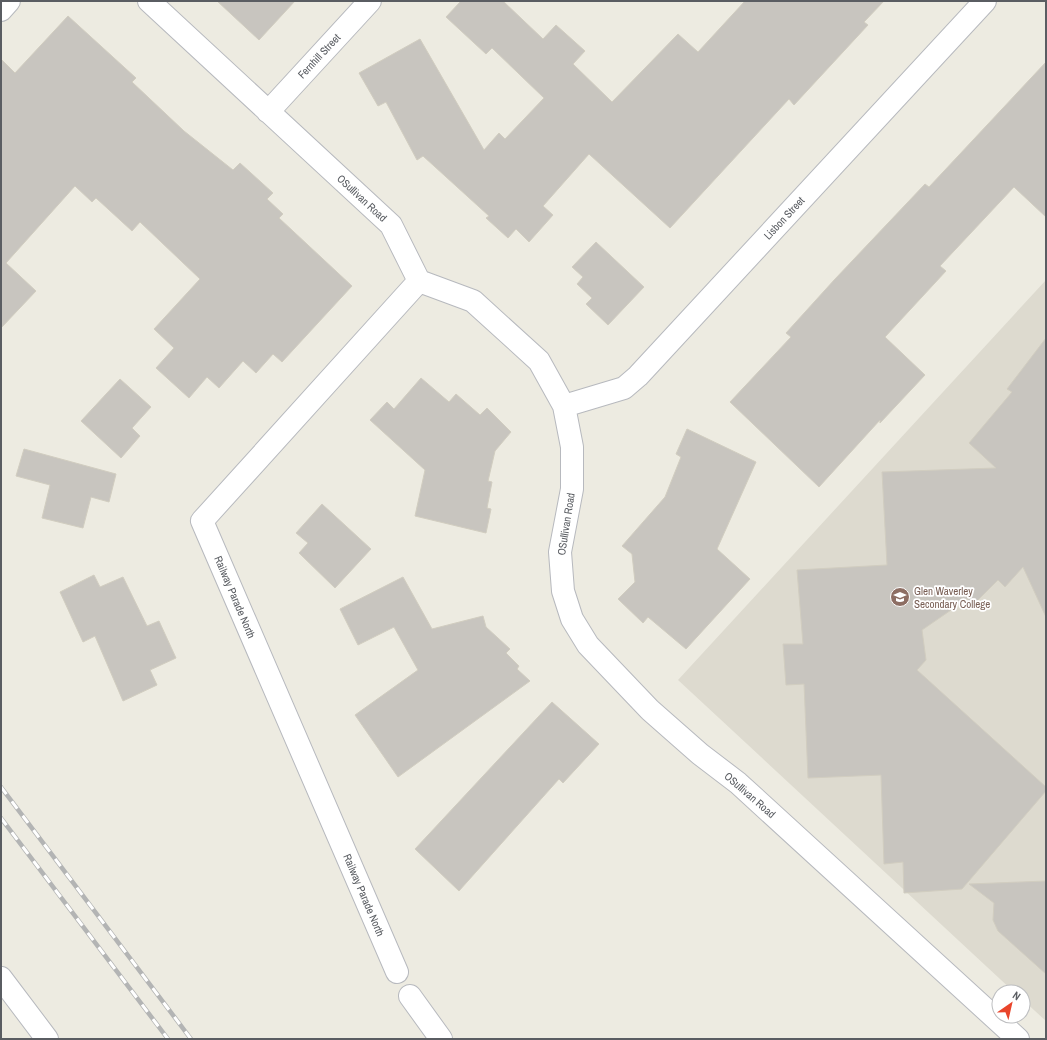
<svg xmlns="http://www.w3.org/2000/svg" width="1047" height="1040" font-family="'Archivo Narrow',sans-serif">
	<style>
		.education { fill: #dddacf }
		.building { fill: #c8c5bf; stroke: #d1cdc0 }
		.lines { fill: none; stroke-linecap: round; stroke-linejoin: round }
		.minor-casing { stroke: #b7b9be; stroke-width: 24 }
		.tertiary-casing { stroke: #b7b9be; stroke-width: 24 }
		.minor { stroke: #fff; stroke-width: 22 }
		.tertiary { stroke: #fff; stroke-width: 22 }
		.rail-casing { stroke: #b3b4b4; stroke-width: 4.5 }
		.rail { stroke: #fff; stroke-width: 3; stroke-dasharray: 9; stroke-linecap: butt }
		.labels { text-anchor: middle; stroke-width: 3.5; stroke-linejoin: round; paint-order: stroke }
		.street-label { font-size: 11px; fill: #5a5d62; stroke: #fff }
		.education-label { font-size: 11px; fill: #785e54; stroke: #fff; text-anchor: start }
	</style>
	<rect width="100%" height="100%" fill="#edebe1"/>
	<!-- education -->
	<path class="education" d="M 1046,280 L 1046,1021 L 1023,1000 L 1023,992 L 1014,992 L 678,680 Z"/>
	<!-- building -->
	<path class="building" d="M 217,1 L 295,1 L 259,40 Z
		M 461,1 L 503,1 L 543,39 L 556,25 L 585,51 L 573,64 L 612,102 L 678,34 L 698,52 L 745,1 L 884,1 L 864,22 L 868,25 L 794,105 L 789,99 L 670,228 L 589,154 L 543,206 L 553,215 L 529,242 L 516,229 L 508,238 L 486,218 L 489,216 L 423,156 L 417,160 L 386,102 L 378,106 L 359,73 L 420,39 L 484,150 L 499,133 L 505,139 L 544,98 L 492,48 L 486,54 L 446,17 Z
		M 68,16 L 136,78 L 132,82 L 184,131 L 233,170 L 240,163 L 273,193 L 267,199 L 283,214 L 279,218 L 352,286 L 282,362 L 273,354 L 256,373 L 243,361 L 219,388 L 207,377 L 189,398 L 156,368 L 174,348 L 154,329 L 200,279 L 140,222 L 132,231 L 96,198 L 92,202 L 75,186 L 6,263 L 36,291 L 1,328 L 1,59 L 15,73 Z
		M 1046,62 L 1046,217 L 1014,187 L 940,266 L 946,271 L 885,337 L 925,375 L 880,423 L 880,420 L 819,487 L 730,402 L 791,337 L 786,333 L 835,279 L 925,184 L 929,187 Z
		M 596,242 L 644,287 L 608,325 L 586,304 L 592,298 L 577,284 L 583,277 L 572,267 Z
		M 1046,338 L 1046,617 L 1023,567 L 1005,587 L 998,580 L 973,605 L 967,599 L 922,630 L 926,660 L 917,670 L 1046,787 L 1046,791 L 962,889 L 904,893 L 903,862 L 884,864 L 881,775 L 808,778 L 804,684 L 786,685 L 783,644 L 803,644 L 797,570 L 887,565 L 882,472 L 996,468 L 969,443 L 1012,392 L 1007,389 Z
		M 421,378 L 449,402 L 456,394 L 480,415 L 487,408 L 511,432 L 495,451 L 488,481 L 492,482 L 487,508 L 491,509 L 486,533 L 415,516 L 425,470 L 370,420 L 387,402 L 394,409 Z
		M 120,379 L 151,407 L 132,428 L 140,436 L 121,458 L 81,421 Z
		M 687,429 L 756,462 L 717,549 L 750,579 L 686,649 L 648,617 L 643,623 L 618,599 L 635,582 L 632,554 L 622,546 L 665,497 L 681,457 L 676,454 Z
		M 24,449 L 116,474 L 109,502 L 91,497 L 83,528 L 42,518 L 50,485 L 16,476 Z
		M 322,504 L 371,549 L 335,588 L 299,553 L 308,543 L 296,533 Z
		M 94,575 L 100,587 L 123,577 L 147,626 L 159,621 L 176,658 L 150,670 L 157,685 L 123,701 L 95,636 L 83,642 L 60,592 Z
		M 403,577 L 432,629 L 483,616 L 486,627 L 510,649 L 506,653 L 519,666 L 517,669 L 530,681 L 398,777 L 355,715 L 418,670 L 394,627 L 358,645 L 340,609 Z
		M 552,702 L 599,744 L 563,783 L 559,779 L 459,891 L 415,849 Z
		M 1046,881 L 1046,974 L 998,931 L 993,920 L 994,903 L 969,884 Z"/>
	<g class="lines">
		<defs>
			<path id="minor" d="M 149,1 L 391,225 L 419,281 L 473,301 L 539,361 L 564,406 L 572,447 L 572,489 L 560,552 L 563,591 L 572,619 L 588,645 L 650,710 L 700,754 L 738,783 L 1018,1039
				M 1,10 L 9,1
				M 268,112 L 370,1
				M 564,406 L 624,388 L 638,376 L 985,1
				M 397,972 L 202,521 L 419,281
				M 410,996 L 441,1039"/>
			<path id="tertiary" d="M 1,978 L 47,1039"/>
		</defs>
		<!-- minor casing -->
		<use href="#minor" class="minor-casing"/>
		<!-- tertiary casing -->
		<use href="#tertiary" class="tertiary-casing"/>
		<!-- minor -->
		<use href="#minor" class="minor"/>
		<!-- tertiary -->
		<use href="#tertiary" class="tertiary"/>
		<defs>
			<path id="rail" d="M 1,787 L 191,1039
				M 1,818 L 168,1039"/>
		</defs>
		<!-- rail casing -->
		<use href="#rail" class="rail-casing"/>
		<!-- rail -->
		<use href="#rail" class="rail"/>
	</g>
	<!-- icons -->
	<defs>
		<symbol id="school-disc" viewBox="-11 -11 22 22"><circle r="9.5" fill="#8d6e63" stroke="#fff"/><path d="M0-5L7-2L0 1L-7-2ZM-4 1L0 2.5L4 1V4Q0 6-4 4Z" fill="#fff"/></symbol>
	</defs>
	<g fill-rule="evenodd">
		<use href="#school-disc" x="889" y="586" width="22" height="22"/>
	</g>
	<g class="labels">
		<!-- street labels -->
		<g class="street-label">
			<text transform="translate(319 56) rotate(-47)" y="4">Fernhill Street</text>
			<text transform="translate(362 198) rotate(43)" y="4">OSullivan Road</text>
			<text transform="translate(784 218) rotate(-47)" y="4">Lisbon Street</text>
			<text transform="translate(566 524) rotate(-81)" y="4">OSullivan Road</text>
			<text transform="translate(235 597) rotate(67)" y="4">Railway Parade North</text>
			<text transform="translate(750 795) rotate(41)" y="4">OSullivan Road</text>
			<text transform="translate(364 895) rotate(67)" y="4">Railway Parade North</text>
		</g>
		<!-- education labels -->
		<g class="education-label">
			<text x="914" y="595">Glen Waverley<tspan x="914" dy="13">Secondary College</tspan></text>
		</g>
	</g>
	<!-- border -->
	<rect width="1047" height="1040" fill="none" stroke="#5a5d62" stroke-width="4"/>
	<!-- north arrow -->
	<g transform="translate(1011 1004) rotate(34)"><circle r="19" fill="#ffffff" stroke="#bdbec0"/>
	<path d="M0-3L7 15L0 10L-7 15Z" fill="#e9452b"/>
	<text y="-6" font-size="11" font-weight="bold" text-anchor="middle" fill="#5a5d62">N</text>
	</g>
</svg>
